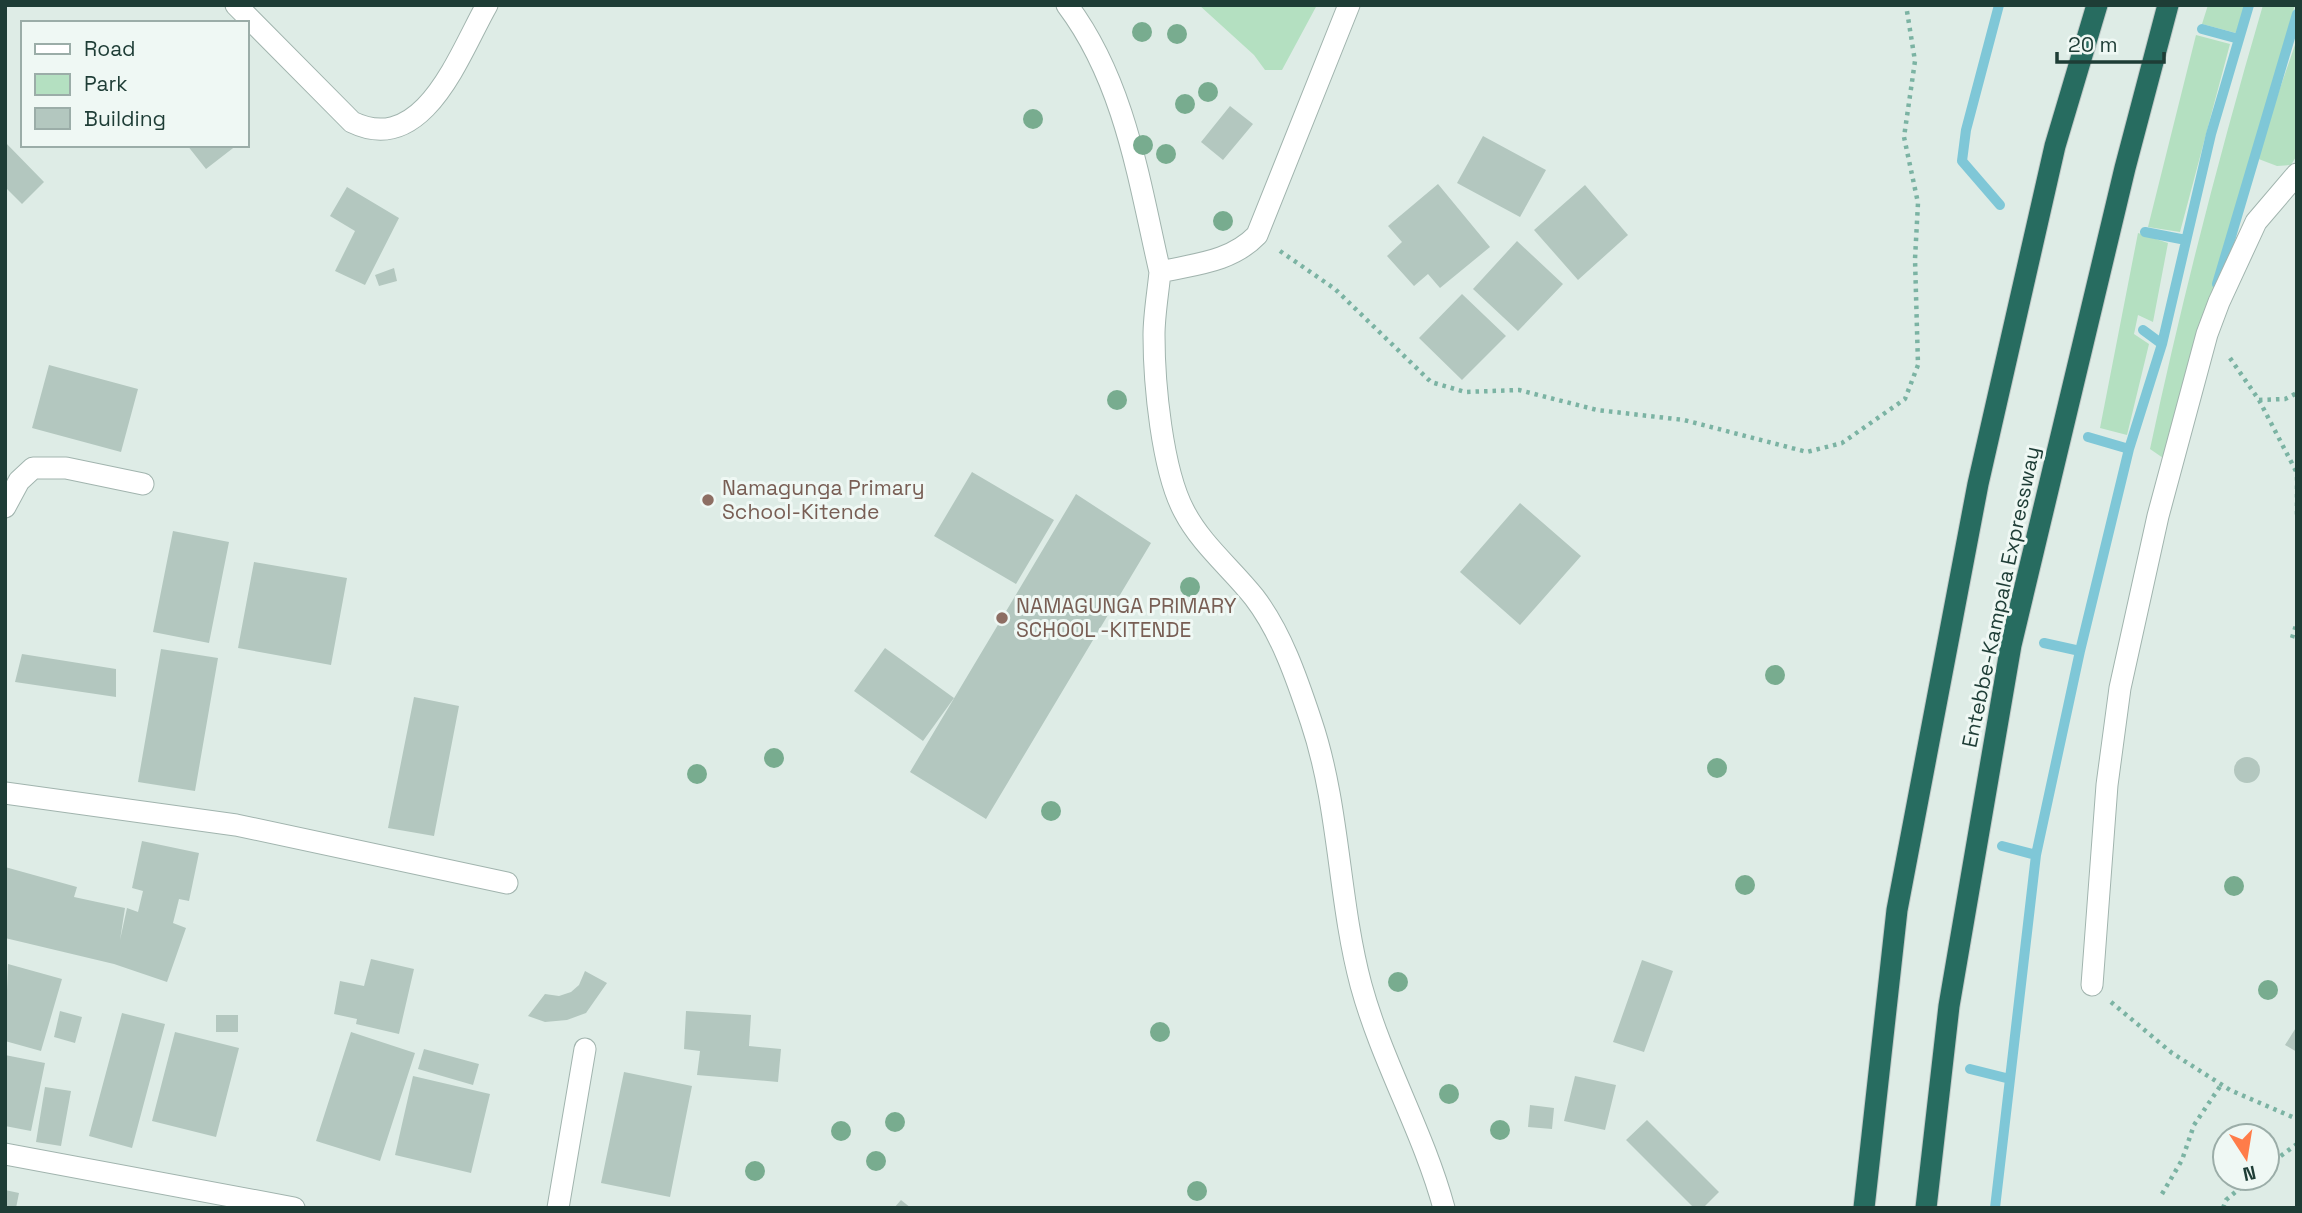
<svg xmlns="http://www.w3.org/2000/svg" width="2302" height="1213" font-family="'Space Grotesk',sans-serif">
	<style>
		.green { fill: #b4e0c1 }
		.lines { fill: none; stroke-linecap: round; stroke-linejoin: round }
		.stream { stroke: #7fc7d7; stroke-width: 10 }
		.building { fill: #b3c7bf }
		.minor-casing { stroke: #a1b4ae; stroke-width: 23 }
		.motorway-casing { stroke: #c0c9c7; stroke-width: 23 }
		.path { stroke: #7bb3a3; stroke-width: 4.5; stroke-dasharray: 3.5 5; stroke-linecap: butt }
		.minor { stroke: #fff; stroke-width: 21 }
		.motorway { stroke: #276c60; stroke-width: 21 }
		.tree { fill: #78ac8f }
		.education-dot { fill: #8d6e63; stroke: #eff8f4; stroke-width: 2.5 }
		.labels { text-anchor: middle; stroke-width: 6; stroke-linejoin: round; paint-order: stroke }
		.education-label { font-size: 21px; fill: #785e54; stroke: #eff8f4; text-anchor: start }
		.street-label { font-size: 21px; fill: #1e3d36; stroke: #eff8f4 }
	</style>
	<rect width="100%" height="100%" fill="#deece6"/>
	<!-- green -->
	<path class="green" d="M 1199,5 L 1317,5 L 1282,70 L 1265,70 L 1254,55 Z
		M 2208,5 L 2245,5 L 2236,33 L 2202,24 Z
		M 2263,5 L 2295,5 L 2225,248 L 2232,250 L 2166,460 L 2150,449 C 2182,299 2220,152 2263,5 Z
		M 2196,35 L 2230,44 L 2180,232 L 2148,227 Z
		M 2297,39 L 2297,155 L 2291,165 L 2277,166 L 2256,158 Z
		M 2138,233 L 2168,243 L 2153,322 L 2138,315 L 2134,334 L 2149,344 L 2127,435 L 2100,428 Z"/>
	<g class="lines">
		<!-- stream -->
		<path class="stream" d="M 1999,5 L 1966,130 L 1962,161 L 2000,205
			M 2202,29 L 2239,39
			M 2145,232 L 2186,240
			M 2217,284 L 2297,14
			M 2143,330 L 2162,344
			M 2088,437 L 2129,449
			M 2044,643 L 2080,651
			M 2002,846 L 2036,855
			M 1970,1069 L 2010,1079
			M 1995,1208 L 2036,855 L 2080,651 L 2129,449 L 2162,344 L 2211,134 L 2249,5"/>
	</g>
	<!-- building -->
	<path class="building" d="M 1230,106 L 1253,124 L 1223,160 L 1201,142 Z
		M 1483,136 L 1546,170 L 1520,217 L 1457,183 Z
		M 5,142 L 44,182 L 22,204 L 5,187 Z
		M 187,145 L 237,145 L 206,169 Z
		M 1438,184 L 1490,247 L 1440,288 L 1428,274 L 1414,286 L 1387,256 L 1402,242 L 1388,226 Z
		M 1585,185 L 1628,235 L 1578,280 L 1534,230 Z
		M 347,187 L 399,218 L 365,285 L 335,271 L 355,231 L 330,216 Z
		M 1517,241 L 1563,284 L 1518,331 L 1473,289 Z
		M 394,268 L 397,281 L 379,286 L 375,275 Z
		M 1462,294 L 1506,336 L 1462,380 L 1419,338 Z
		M 49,365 L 138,389 L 121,452 L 32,428 Z
		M 972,472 L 1054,520 L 1016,584 L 934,536 Z
		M 1076,494 L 1151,543 L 986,819 L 910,772 Z
		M 1520,503 L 1581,556 L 1520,625 L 1460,572 Z
		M 173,531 L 229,542 L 209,643 L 153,632 Z
		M 254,562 L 347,578 L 331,665 L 238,648 Z
		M 885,648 L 954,698 L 923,741 L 854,691 Z
		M 161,649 L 218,658 L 195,791 L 138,782 Z
		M 22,654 L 116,669 L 116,697 L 15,682 Z
		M 414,697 L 459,706 L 434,836 L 388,828 Z
		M2234 770a13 13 0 1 1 26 0a13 13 0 1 1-26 0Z
		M 142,841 L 199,853 L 189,901 L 179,899 L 173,923 L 186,928 L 167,982 L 114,964 L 5,938 L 5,867 L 77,887 L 74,897 L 125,908 L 120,940 L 127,908 L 138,912 L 143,891 L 132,888 Z
		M 371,959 L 414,969 L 399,1034 L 356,1024 L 357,1019 L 334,1014 L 340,981 L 364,986 Z
		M 1642,960 L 1673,971 L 1644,1052 L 1613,1042 Z
		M 8,964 L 62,979 L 41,1051 L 5,1041 Z
		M 585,971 L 607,983 L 586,1013 L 567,1020 L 545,1022 L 528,1016 L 545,994 L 559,996 L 571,992 L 579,985 Z
		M 60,1011 L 82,1017 L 75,1043 L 54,1037 Z
		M 686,1011 L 751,1015 L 749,1046 L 781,1049 L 778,1082 L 697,1075 L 700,1051 L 684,1049 Z
		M 122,1013 L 165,1024 L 132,1148 L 89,1136 Z
		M 216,1015 L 238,1015 L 238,1032 L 216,1032 Z
		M 2297,1026 L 2297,1052 L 2285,1045 Z
		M 175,1032 L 239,1048 L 216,1137 L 152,1121 Z
		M 351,1032 L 415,1053 L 380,1161 L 316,1141 Z
		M 424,1049 L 479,1064 L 473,1085 L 418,1069 Z
		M 5,1055 L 45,1063 L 31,1131 L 5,1126 Z
		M 624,1072 L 692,1086 L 670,1197 L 601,1183 Z
		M 413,1076 L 490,1094 L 471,1173 L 395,1155 Z
		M 1575,1076 L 1616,1085 L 1605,1130 L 1564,1121 Z
		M 45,1087 L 71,1091 L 61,1146 L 36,1142 Z
		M 1530,1105 L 1554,1108 L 1552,1129 L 1528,1127 Z
		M 1647,1120 L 1719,1192 L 1703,1208 L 1694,1208 L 1626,1140 Z
		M 5,1190 L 19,1193 L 16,1208 L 5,1208 Z
		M 901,1200 L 911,1208 L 894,1208 Z"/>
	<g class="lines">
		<defs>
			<path id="minor" d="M 236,5 L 352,122 C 424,157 459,54 487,5
				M 1067,5 C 1125,82 1139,181 1160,272 C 1195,264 1231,262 1257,235 L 1349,5
				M 1160,272 C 1158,293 1154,315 1154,335 C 1154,383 1162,470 1184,511 C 1201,544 1231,568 1254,597 C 1281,632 1297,679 1311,721 C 1340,807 1338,899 1361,985 C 1382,1062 1423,1131 1444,1208
				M 5,507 L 19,481 L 33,468 L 66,468 L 143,484
				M 5,793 L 236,825 L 507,883
				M 2092,985 L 2107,785 L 2120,688 L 2158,516 L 2207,334 L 2219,302 L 2256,222 L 2297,174
				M 5,1154 L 294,1208
				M 558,1208 L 585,1049"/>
			<path id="motorway" d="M 1864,1208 L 1897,910 L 1978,484 L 2055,146 L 2097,5
				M 1926,1208 L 1949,1006 L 2011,645 L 2125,168 L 2168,5"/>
		</defs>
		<!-- minor casing -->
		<use href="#minor" class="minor-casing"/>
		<!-- motorway casing -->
		<use href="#motorway" class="motorway-casing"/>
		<!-- path -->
		<path class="path" d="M 1280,251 L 1335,289 L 1431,382 L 1465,392 L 1519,390 L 1597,410 L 1684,420 L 1807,452 L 1842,443 L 1905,399 L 1918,365 L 1915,259 L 1918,203 L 1904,137 L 1915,61 L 1906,5
			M 2230,358 L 2259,400 L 2285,399 L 2297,393
			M 2259,400 L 2297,473
			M 2297,477 L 2297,517
			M 2292,638 L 2297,622
			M 2111,1002 L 2172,1053 L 2230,1090 L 2297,1119
			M 2267,1166 L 2297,1144
			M 2162,1194 L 2182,1160 L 2194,1125 L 2221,1085
			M 2223,1208 L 2226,1200 L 2252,1178"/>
		<!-- minor -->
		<use href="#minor" class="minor"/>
		<!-- motorway -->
		<use href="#motorway" class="motorway"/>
	</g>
	<!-- trees -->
	<g class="tree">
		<circle cx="1142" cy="32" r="10"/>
		<circle cx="1177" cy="34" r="10"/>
		<circle cx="1208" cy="92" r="10"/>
		<circle cx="1185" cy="104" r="10"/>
		<circle cx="1033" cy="119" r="10"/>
		<circle cx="1143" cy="145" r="10"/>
		<circle cx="1166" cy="154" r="10"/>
		<circle cx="1223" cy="221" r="10"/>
		<circle cx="1117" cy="400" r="10"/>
		<circle cx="1190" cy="587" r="10"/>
		<circle cx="1775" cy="675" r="10"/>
		<circle cx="774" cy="758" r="10"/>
		<circle cx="1717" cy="768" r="10"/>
		<circle cx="697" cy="774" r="10"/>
		<circle cx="1051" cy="811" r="10"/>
		<circle cx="1745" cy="885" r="10"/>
		<circle cx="2234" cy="886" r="10"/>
		<circle cx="1398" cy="982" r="10"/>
		<circle cx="2268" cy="990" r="10"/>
		<circle cx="1160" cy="1032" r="10"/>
		<circle cx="1449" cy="1094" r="10"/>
		<circle cx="895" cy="1122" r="10"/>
		<circle cx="1500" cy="1130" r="10"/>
		<circle cx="841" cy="1131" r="10"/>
		<circle cx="876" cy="1161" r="10"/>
		<circle cx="755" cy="1171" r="10"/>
		<circle cx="1197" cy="1191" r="10"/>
	</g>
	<!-- markers -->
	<g class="education-dot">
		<circle cx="708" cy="500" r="7"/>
		<circle cx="1002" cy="618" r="7"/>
	</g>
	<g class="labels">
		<!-- education labels -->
		<g class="education-label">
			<text x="722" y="495">Namagunga Primary<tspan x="722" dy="24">School-Kitende</tspan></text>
			<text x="1016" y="613">NAMAGUNGA PRIMARY<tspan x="1016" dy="24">SCHOOL -KITENDE</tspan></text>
		</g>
		<!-- street labels -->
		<g class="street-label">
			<text transform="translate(2001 597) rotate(-78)" y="7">Entebbe-Kampala Expressway</text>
		</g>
	</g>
	<!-- border -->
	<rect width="2302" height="1213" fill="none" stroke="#1e3d36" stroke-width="14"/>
	<!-- legend -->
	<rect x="21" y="21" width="228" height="126" fill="#eff8f4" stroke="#9bada8" stroke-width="2"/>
	<rect x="35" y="44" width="35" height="10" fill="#ffffff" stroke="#9bada8" stroke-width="2"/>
	<text x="84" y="56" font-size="21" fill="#1e3d36">Road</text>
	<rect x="35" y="74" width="35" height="21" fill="#b4e0c1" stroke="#9bada8" stroke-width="2"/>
	<text x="84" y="91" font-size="21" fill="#1e3d36">Park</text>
	<rect x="35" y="108" width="35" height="21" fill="#b3c7bf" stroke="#9bada8" stroke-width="2"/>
	<text x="84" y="126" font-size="21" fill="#1e3d36">Building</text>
	<!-- north arrow -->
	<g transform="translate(2246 1157) rotate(168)"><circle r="33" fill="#eff8f4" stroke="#9bada8" stroke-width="2"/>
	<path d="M0-5L12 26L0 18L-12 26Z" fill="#ff7c49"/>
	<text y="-10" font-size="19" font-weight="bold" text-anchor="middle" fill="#1e3d36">N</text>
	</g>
	<!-- scale -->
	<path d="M2057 52v10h107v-10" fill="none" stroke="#1e3d36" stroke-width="3.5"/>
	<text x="2068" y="52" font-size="21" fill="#1e3d36" stroke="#eff8f4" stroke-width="5" paint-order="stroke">20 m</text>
</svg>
